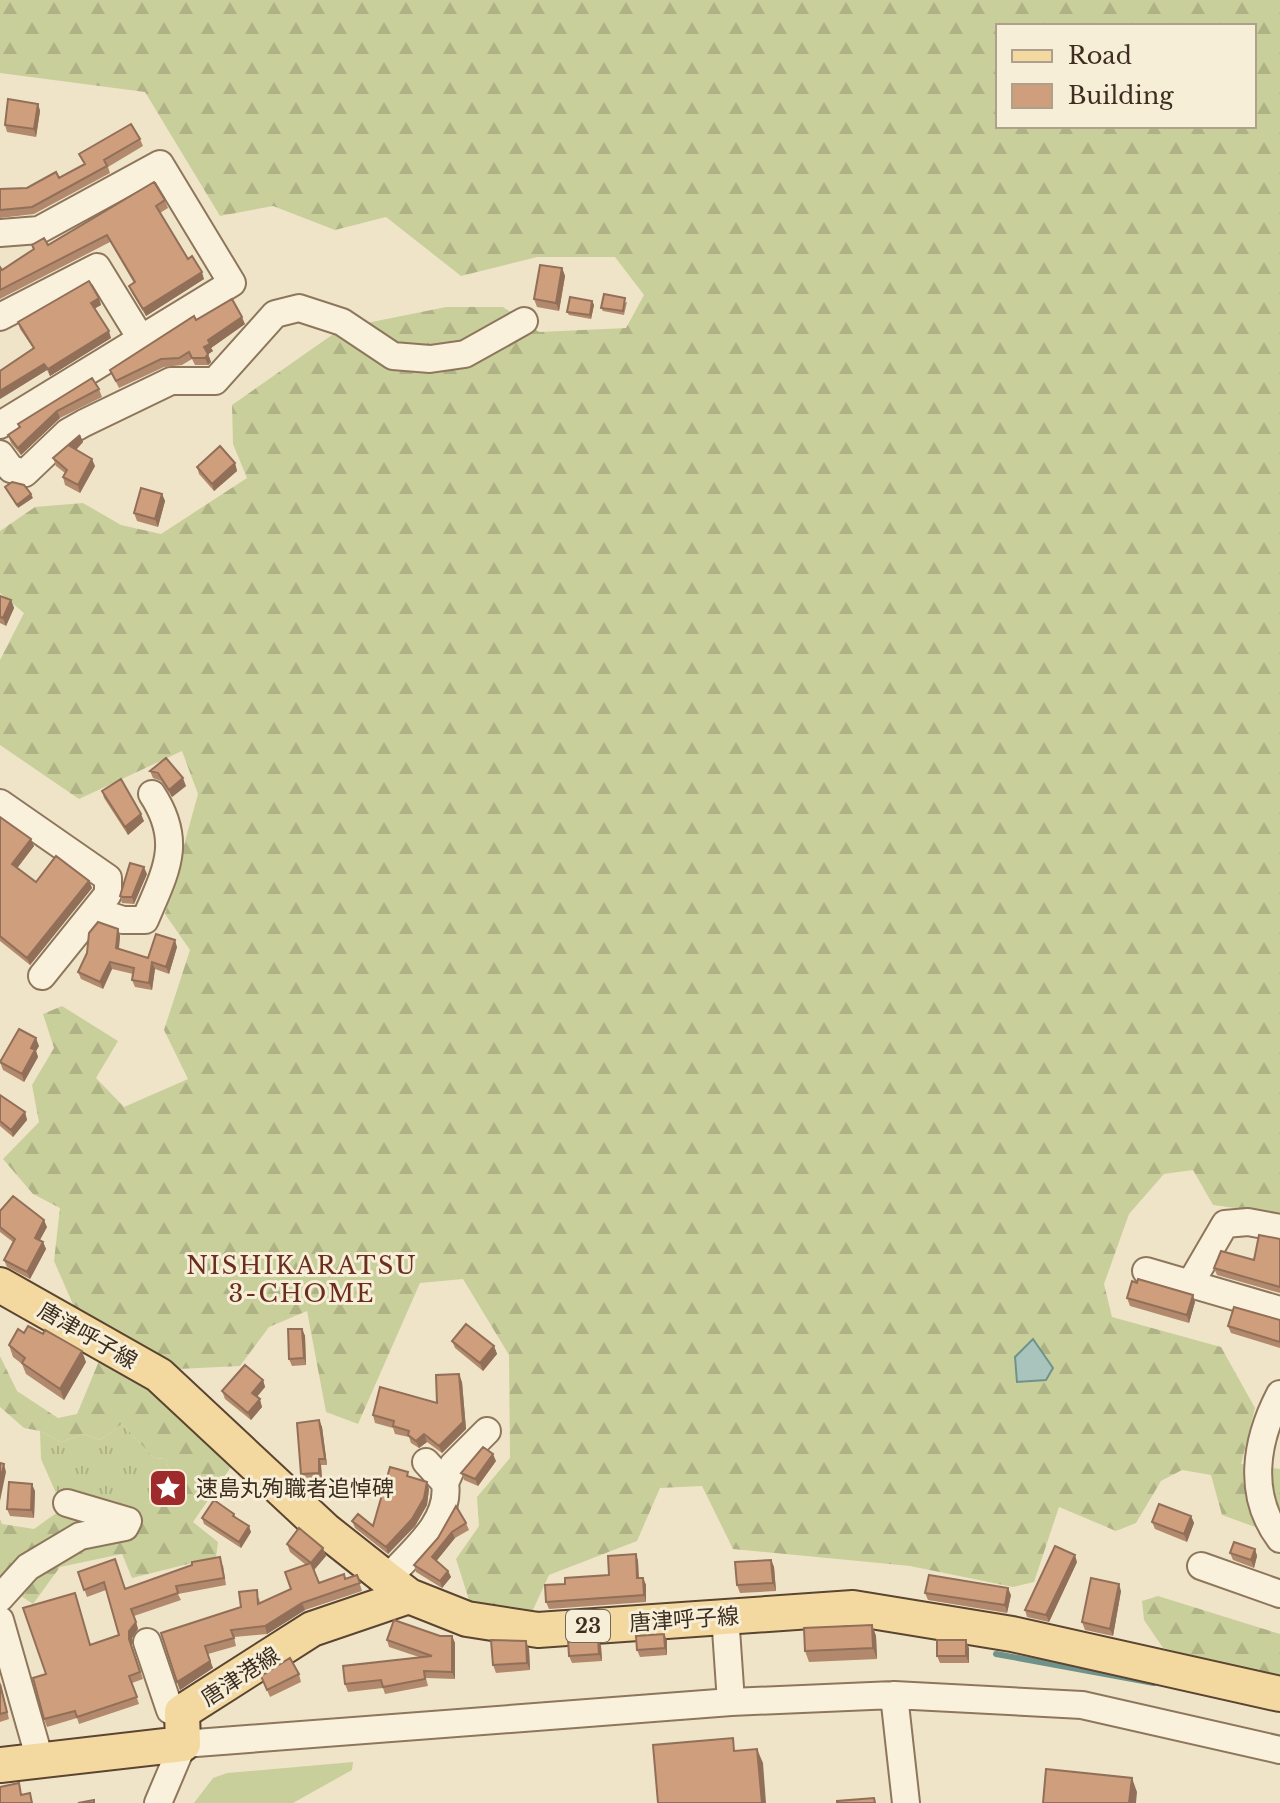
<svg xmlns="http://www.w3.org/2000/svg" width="1280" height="1803" font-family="'Libre Baskerville','Noto Sans JP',serif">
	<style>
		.green { fill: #c9cf9b }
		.forest { fill: url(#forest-firs); fill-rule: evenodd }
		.park { fill: url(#park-tufts) }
		.water { fill: #a9c4bc; stroke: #6f938a; stroke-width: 2 }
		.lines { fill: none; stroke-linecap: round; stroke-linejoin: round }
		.stream { stroke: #6f938a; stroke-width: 6 }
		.minor-casing { stroke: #8d765c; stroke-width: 30 }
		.major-casing { stroke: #5b4430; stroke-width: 38 }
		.minor { stroke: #faf1dc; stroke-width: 26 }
		.major { stroke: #f3d9a0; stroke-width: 34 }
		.wall { fill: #b2896c }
		.shaded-wall { fill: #916f58 }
		.building { fill: #cf9f7d; stroke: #916f58; stroke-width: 2 }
		.labels { text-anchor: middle; stroke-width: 6; stroke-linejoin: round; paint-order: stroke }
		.shield { fill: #f7eed8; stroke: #756857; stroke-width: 2 }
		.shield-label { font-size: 20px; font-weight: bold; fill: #3d2e20 }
		.street-label { font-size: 22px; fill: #3d2e20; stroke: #f7eed8 }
		.poi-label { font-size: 22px; fill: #3d2e20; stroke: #f7eed8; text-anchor: start }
		.neighbourhood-label { font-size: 24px; letter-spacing: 2px; fill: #6b2e1e; stroke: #f7eed8 }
	</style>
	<defs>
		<pattern id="forest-firs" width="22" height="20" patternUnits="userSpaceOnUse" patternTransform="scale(2)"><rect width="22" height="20" fill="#c9cf9b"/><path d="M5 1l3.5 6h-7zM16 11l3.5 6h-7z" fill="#aeb285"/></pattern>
		<pattern id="park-tufts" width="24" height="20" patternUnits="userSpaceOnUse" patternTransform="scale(2)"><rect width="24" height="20" fill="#c9cf9b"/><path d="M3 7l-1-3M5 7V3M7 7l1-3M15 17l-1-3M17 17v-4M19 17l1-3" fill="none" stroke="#aeb285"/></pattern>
	</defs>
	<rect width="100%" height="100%" fill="#f0e4c8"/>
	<!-- green -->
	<path class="green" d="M 353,1762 L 352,1770 L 293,1803 L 194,1803 L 213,1778 L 227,1773 Z"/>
	<!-- forest -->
	<path class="forest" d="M 0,0 L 1280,0 L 1280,1214 L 1213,1205 L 1193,1170 L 1164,1174 L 1129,1214 L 1104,1284 L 1112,1317 L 1221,1347 L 1255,1408 L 1241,1464 L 1280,1469 L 1280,1536 L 1222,1515 L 1211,1475 L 1182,1470 L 1161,1481 L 1136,1523 L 1116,1531 L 1059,1507 L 1034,1582 L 1013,1587 L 910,1566 L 733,1549 L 702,1486 L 660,1488 L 637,1541 L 549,1575 L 532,1612 L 470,1603 L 456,1559 L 479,1526 L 477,1497 L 510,1458 L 509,1355 L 463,1279 L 420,1283 L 358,1424 L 326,1412 L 307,1311 L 269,1327 L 240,1366 L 178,1369 L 75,1309 L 54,1261 L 60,1208 L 33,1194 L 3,1159 L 39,1122 L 32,1085 L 54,1048 L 43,1014 L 62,1006 L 118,1041 L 96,1078 L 124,1107 L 188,1079 L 164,1030 L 190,950 L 165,914 L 198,794 L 182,751 L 79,799 L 0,745 L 0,660 L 24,613 L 0,593 L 0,531 L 35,507 L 83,503 L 121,525 L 161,534 L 247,478 L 233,444 L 232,405 L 342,328 L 446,307 L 503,307 L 539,332 L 626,328 L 644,295 L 615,257 L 537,257 L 461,276 L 386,217 L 335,230 L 273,206 L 220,216 L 145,92 L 0,73 ZM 998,26 L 1254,26 L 1254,126 L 998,126 Z
		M 0,1356 L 17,1391 L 58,1418 L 77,1414 L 99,1361 L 159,1395 L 231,1467 L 193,1522 L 218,1542 L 216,1557 L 132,1578 L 122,1554 L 60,1567 L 33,1604 L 0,1582 L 0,1519 L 2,1524 L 34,1529 C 51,1517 68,1503 89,1500 C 119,1495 144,1511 176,1498 L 166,1459 L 154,1458 L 122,1424 L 100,1440 L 83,1434 L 61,1442 L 40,1431 L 24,1428 L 0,1407 Z
		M 1158,1596 L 1280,1634 L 1280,1679 L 1163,1648 L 1144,1620 L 1142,1601 Z"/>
	<!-- park -->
	<path class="park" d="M 122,1424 L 154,1458 L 166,1459 L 176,1498 C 148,1509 122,1500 94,1500 C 84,1500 72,1506 63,1509 L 41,1459 L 40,1431 L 61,1442 L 83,1434 L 100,1440 Z"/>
	<!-- water -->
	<path class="water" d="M 1033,1339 L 1053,1368 L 1046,1380 L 1017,1382 L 1015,1357 Z"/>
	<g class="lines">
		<!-- stream -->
		<path class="stream" d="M 996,1654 L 1154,1683"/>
		<defs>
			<path id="minor" d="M 0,233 L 39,230 L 160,164 L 232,283 L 0,425
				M 0,317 L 97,267 L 140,337
				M 0,454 L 11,469 L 25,473 L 68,432 L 84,423 L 171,381 L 215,381 L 275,314 L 299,308 L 342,322 L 393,356 L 430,359 L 465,354 L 524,321
				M 0,803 L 108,878 L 108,894 L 42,976
				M 95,911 L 123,920 L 145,920 C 165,872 184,843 152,794
				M 1146,1271 L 1280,1310
				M 1190,1284 L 1225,1224 L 1248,1222 L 1280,1228
				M 1280,1394 C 1255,1442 1247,1495 1280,1539
				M 426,1462 L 445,1483 L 453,1465 L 487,1431
				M 1201,1566 L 1280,1594
				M 387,1579 C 411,1552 451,1522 445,1483
				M 0,1598 L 28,1567 L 80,1536 L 125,1527 L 128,1521 L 67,1503
				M 725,1615 L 731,1702
				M 0,1620 L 40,1760
				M 147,1642 L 170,1710 L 182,1712
				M 894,1695 L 906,1803
				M 158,1803 L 183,1744 L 731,1702 L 894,1695 L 1082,1705 L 1280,1750"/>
			<path id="major" d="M 0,1285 L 159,1375 L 325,1530 L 387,1579 L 409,1596 L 467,1619 L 538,1630 L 853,1608 L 1012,1634 L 1280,1694
				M 0,1765 L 183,1744 L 182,1712 L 312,1629 L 409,1596"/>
		</defs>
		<!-- minor casing -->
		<use href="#minor" class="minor-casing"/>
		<!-- major casing -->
		<use href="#major" class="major-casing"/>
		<!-- minor -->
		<use href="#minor" class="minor"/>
		<!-- major -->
		<use href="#major" class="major"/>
	</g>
	<!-- wall -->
	<path class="wall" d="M 38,104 L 40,111 L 36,137 L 7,132 L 5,125 Z
		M 140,139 L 143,146 L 108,167 L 110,173 L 34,214 L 0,218 L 0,189 L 27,188 L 59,178 L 84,164 L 79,154 Z
		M 165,200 L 168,208 L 160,213 L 188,259 L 204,279 L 146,316 L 132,293 L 129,286 L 134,283 L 110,242 L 0,299 L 0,267 L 2,270 L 33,250 L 32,245 L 48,245 Z
		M 562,268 L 565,276 L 559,311 L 537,307 L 534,299 Z
		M 99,298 L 101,305 L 95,308 L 111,338 L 50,376 L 47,370 L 0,399 L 0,371 L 33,348 L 20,329 L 18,322 Z
		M 592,301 L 594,305 L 591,319 L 569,315 L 567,312 Z
		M 627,302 L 624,315 L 603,311 L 601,308 Z
		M 196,320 L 245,324 L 211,348 L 213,351 L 208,354 L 211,362 L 208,365 L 195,365 L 192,359 L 182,365 L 164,367 L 119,388 L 110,370 Z
		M 99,389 L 102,397 L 60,418 L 21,455 L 11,443 L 8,435 L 19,428 L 18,424 Z
		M 80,435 L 83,442 L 76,450 L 95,466 L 80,493 L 65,485 L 63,477 L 65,473 L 56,466 L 53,458 Z
		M 235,463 L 237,471 L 214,491 L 199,474 L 197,467 Z
		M 162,494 L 165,501 L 158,527 L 137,521 L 134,513 Z
		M 0,596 L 11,600 L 14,608 L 6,626 L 0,623 Z
		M 150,771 L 186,786 L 172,797 L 161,781 L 153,778 Z
		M 102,791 L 144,821 L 128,835 L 104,798 Z
		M 0,817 L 34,846 L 17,868 L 36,882 L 89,881 L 92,888 L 30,965 L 0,941 Z
		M 147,874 L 134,904 L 122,903 L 120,896 Z
		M 118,929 L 120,936 L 119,949 L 148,958 L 177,947 L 169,974 L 155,969 L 152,990 L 135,987 L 132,980 L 133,974 L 112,969 L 103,989 L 81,979 L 78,972 Z
		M 39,1046 L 36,1051 L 38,1057 L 24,1082 L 3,1070 L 0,1062 Z
		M 0,1095 L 25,1112 L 27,1120 L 13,1137 L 0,1126 Z
		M 0,1211 L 47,1227 L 40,1240 L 43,1242 L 46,1249 L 30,1279 L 7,1267 L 4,1260 L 13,1242 L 0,1232 Z
		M 1280,1239 L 1280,1293 L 1217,1275 L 1214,1268 L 1254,1260 Z
		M 1193,1295 L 1195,1302 L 1189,1323 L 1130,1306 L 1127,1298 Z
		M 1280,1320 L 1280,1348 L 1231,1333 L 1228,1326 Z
		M 302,1329 L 305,1336 L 306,1365 L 292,1366 L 289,1359 Z
		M 24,1333 L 86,1362 L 64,1400 L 26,1374 L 22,1364 L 13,1357 L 9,1345 Z
		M 452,1341 L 494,1346 L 497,1354 L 483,1371 L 455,1348 Z
		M 263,1380 L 265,1387 L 257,1397 L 262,1407 L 251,1420 L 225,1399 L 222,1391 Z
		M 462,1382 L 466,1429 L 442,1453 L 427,1442 L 419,1448 L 411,1443 L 409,1437 L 395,1434 L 393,1428 L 375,1423 L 373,1415 L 437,1403 Z
		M 319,1420 L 322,1427 L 327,1465 L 321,1465 L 322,1480 L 304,1480 L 301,1474 Z
		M 496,1461 L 478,1486 L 464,1480 L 461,1473 Z
		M 410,1477 L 429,1489 L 427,1505 L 415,1526 L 388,1554 L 355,1528 L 352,1521 L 373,1526 Z
		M 35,1491 L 34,1518 L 10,1516 L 7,1509 Z
		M 234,1514 L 236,1518 L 251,1532 L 241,1548 L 204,1524 L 202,1518 Z
		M 1191,1516 L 1194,1523 L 1187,1542 L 1155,1529 L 1152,1522 Z
		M 466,1523 L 469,1530 L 455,1538 L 436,1561 L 448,1571 L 451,1577 L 442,1588 L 416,1572 L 414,1565 L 438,1538 Z
		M 287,1544 L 323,1548 L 326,1556 L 314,1570 L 319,1583 L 345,1579 L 357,1575 L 362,1591 L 305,1610 L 267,1634 L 234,1637 L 236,1646 L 208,1654 L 213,1668 L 180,1690 L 161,1633 L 241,1607 L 259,1598 L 260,1603 L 291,1589 L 306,1565 L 290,1552 Z
		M 1255,1549 L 1257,1556 L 1254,1568 L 1233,1560 L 1230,1553 Z
		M 636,1554 L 638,1561 L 639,1578 L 643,1578 L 646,1585 L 646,1602 L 549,1609 L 546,1602 L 565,1584 L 609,1575 Z
		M 771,1560 L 774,1567 L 776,1591 L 740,1593 L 737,1585 Z
		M 1077,1562 L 1049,1622 L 1027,1617 L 1025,1610 Z
		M 223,1565 L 226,1585 L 178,1594 L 181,1600 L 134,1616 L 138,1629 L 132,1638 L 132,1646 L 143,1679 L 132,1683 L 139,1704 L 79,1724 L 77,1718 L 47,1727 L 44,1719 L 46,1674 L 90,1645 L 119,1635 L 106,1590 L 87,1597 L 78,1572 L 125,1589 Z
		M 1121,1591 L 1113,1636 L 1085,1630 L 1082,1622 Z
		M 925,1593 L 1011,1595 L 1007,1613 L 928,1600 Z
		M 872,1625 L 876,1636 L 877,1659 L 809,1662 L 805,1651 Z
		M 664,1634 L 667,1641 L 667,1655 L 640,1657 L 637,1650 Z
		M 440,1636 L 452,1636 L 455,1643 L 455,1679 L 426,1678 L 428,1686 L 385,1694 L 383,1688 L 348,1692 L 345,1684 L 419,1657 L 389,1647 L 387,1640 Z
		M 598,1638 L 601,1646 L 602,1661 L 572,1663 L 569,1656 Z
		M 969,1648 L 969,1663 L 940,1663 L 937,1656 Z
		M 529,1649 L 530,1670 L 496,1673 L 493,1665 Z
		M 299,1674 L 301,1682 L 270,1697 L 261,1676 Z
		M 0,1681 L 9,1719 L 0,1722 Z"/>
	<!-- shaded-wall -->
	<path class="shaded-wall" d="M 38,104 L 40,111 L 36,137 L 34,129 Z
		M 562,268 L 565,276 L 559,311 L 556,303 Z
		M 202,272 L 204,279 L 146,316 L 143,309 Z
		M 99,298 L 101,305 L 94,309 L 91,303 Z
		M 592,301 L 594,305 L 591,319 L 590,315 Z
		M 242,317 L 245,324 L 211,348 L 213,351 L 207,355 L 204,347 L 208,340 Z
		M 109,331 L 111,338 L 50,376 L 48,369 Z
		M 208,354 L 211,362 L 208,365 L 205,358 Z
		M 44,364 L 47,370 L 0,399 L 0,391 Z
		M 57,411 L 60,418 L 21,455 L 18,448 Z
		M 80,435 L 83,442 L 72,454 L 70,446 Z
		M 92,459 L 95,466 L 80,493 L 78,485 Z
		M 235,463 L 237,471 L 214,491 L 212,484 Z
		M 31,494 L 33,498 L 18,508 L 17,505 Z
		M 162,494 L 165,501 L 158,527 L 155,519 Z
		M 11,600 L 14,608 L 6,626 L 3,618 Z
		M 183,778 L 186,786 L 172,797 L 169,790 Z
		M 141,814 L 144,821 L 128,835 L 125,827 Z
		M 31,839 L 34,846 L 15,871 L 12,864 Z
		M 144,867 L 147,874 L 134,904 L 132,897 Z
		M 89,881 L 92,888 L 30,965 L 27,958 Z
		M 118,929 L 120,936 L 118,955 L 116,948 Z
		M 175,940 L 177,947 L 169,974 L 166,967 Z
		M 110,962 L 112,969 L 103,989 L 100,982 Z
		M 152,962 L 155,969 L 152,990 L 149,983 Z
		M 36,1038 L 39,1046 L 36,1051 L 38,1057 L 24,1082 L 22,1074 L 31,1048 Z
		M 25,1112 L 27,1120 L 13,1137 L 11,1130 Z
		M 44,1220 L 47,1227 L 37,1245 L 35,1238 Z
		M 43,1242 L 46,1249 L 30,1279 L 27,1272 Z
		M 1193,1295 L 1195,1302 L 1189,1323 L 1187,1315 Z
		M 302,1329 L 305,1336 L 306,1365 L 304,1358 Z
		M 494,1346 L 497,1354 L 483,1371 L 480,1363 Z
		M 82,1351 L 86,1362 L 64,1400 L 60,1389 Z
		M 459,1374 L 462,1382 L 466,1429 L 442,1453 L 439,1446 Z
		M 263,1380 L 265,1387 L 254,1400 L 252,1393 Z
		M 260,1399 L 262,1407 L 251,1420 L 248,1413 Z
		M 319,1420 L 322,1427 L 327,1465 L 325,1459 Z
		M 424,1434 L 427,1442 L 419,1448 L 416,1441 Z
		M 493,1454 L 496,1461 L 478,1486 L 475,1479 Z
		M 319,1459 L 321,1465 L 322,1480 L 319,1473 Z
		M 4,1464 L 6,1472 L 0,1501 L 0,1481 Z
		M 427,1482 L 429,1489 L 427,1505 L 415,1526 L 388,1554 L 386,1547 Z
		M 32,1484 L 35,1491 L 34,1518 L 31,1510 Z
		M 1191,1516 L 1194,1523 L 1187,1542 L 1184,1534 Z
		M 249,1526 L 251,1532 L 241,1548 L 239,1542 Z
		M 452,1532 L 455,1538 L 434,1564 L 432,1557 Z
		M 323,1548 L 326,1556 L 314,1570 L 311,1563 Z
		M 1255,1549 L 1257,1556 L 1254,1568 L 1251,1560 Z
		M 636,1554 L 638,1561 L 639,1585 L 637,1578 Z
		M 1075,1555 L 1077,1562 L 1049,1622 L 1046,1615 Z
		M 771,1560 L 774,1567 L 776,1591 L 773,1583 Z
		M 448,1571 L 451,1577 L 442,1588 L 440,1581 Z
		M 643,1578 L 646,1585 L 646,1602 L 644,1595 Z
		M 1119,1584 L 1121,1591 L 1113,1636 L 1110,1629 Z
		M 1008,1588 L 1011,1595 L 1007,1613 L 1005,1605 Z
		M 302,1603 L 305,1610 L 267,1634 L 265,1626 Z
		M 136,1622 L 138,1629 L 132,1638 L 132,1646 L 143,1679 L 129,1639 L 129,1631 Z
		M 872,1625 L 876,1636 L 877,1659 L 873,1648 Z
		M 664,1634 L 667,1641 L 667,1655 L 665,1648 Z
		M 452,1636 L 455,1643 L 455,1679 L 452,1672 Z
		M 598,1638 L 601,1646 L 602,1661 L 599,1654 Z
		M 966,1640 L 969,1648 L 969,1663 L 966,1656 Z
		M 526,1641 L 529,1649 L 530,1670 L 527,1663 Z
		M 210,1661 L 213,1668 L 180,1690 L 177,1682 Z
		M 757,1749 L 763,1763 L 766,1803 L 762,1803 Z
		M 1132,1778 L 1137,1792 L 1136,1803 L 1129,1803 Z"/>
	<!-- building -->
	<path class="building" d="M 8,99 L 38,104 L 34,129 L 5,125 Z
		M 131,124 L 140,139 L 104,160 L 107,166 L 32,207 L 0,210 L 0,189 L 27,188 L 56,172 L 59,178 L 85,164 L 79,154 Z
		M 154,182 L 165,200 L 156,206 L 188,259 L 192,256 L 202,272 L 143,309 L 129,286 L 135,282 L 107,235 L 0,290 L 0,267 L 2,270 L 34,249 L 32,245 L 44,238 L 48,245 Z
		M 540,265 L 562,268 L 556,303 L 534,299 Z
		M 89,281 L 99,298 L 91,303 L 109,331 L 48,369 L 44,364 L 0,391 L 0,371 L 34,348 L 18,322 Z
		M 604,294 L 625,298 L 623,311 L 601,308 Z
		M 570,297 L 592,301 L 590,315 L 567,312 Z
		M 232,299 L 242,317 L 208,340 L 210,344 L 204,347 L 208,354 L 205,358 L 192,358 L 189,352 L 179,358 L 161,359 L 116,381 L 110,370 L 194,316 L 196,320 Z
		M 92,378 L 99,389 L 57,411 L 18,448 L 8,435 L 20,427 L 18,424 Z
		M 80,435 L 70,446 L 92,459 L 78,485 L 63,477 L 67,470 L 53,458 Z
		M 220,446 L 235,463 L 212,484 L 197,467 Z
		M 12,482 L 24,485 L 31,494 L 17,505 L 5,487 Z
		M 141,488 L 162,494 L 155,519 L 134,513 Z
		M 0,596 L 11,600 L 3,618 L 0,617 Z
		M 166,758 L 183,778 L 169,790 L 158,773 L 150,771 Z
		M 121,779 L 141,814 L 125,827 L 102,791 Z
		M 0,817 L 31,839 L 12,864 L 36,882 L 56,856 L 89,881 L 27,958 L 0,936 Z
		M 130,863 L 144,867 L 132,897 L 123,897 L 120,896 Z
		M 98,922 L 118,929 L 116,948 L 148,958 L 156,934 L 175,940 L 166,967 L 152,962 L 149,983 L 132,980 L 134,968 L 110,962 L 100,982 L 78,972 L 87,953 L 89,933 Z
		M 19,1029 L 36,1038 L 31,1048 L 35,1050 L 22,1074 L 0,1062 Z
		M 0,1095 L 25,1112 L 11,1130 L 0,1121 Z
		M 13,1196 L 44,1220 L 35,1238 L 43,1242 L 27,1272 L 4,1260 L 15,1239 L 0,1227 L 0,1211 Z
		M 1259,1235 L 1280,1239 L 1280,1287 L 1214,1268 L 1221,1251 L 1254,1260 Z
		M 1138,1279 L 1193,1295 L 1187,1315 L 1127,1298 L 1132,1281 L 1137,1283 Z
		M 1234,1307 L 1280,1320 L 1280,1342 L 1228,1326 Z
		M 466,1324 L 494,1346 L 480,1363 L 452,1341 Z
		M 28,1326 L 43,1334 L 45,1330 L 82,1351 L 60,1389 L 22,1363 L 25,1358 L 9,1345 L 18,1329 L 24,1333 Z
		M 288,1329 L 302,1329 L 304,1358 L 289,1359 Z
		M 245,1365 L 263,1380 L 252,1393 L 260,1399 L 248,1413 L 222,1391 Z
		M 459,1374 L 463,1422 L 439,1446 L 424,1434 L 416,1441 L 408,1435 L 409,1431 L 393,1426 L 394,1421 L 373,1415 L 380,1387 L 437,1403 L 436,1375 Z
		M 319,1420 L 325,1459 L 319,1459 L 319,1473 L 301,1474 L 297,1423 Z
		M 483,1447 L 493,1454 L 475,1479 L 461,1473 Z
		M 0,1463 L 4,1464 L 0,1481 Z
		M 390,1467 L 408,1472 L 407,1476 L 427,1482 L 424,1498 L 412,1519 L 386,1547 L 352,1521 L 358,1514 L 373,1526 Z
		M 9,1482 L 32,1484 L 31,1510 L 7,1509 Z
		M 214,1500 L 234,1514 L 233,1516 L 249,1526 L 239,1542 L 202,1518 Z
		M 1159,1504 L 1191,1516 L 1184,1534 L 1152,1522 Z
		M 456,1506 L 466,1523 L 452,1532 L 432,1557 L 448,1571 L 440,1581 L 414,1565 L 438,1538 Z
		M 299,1528 L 323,1548 L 311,1563 L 319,1583 L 344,1574 L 345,1579 L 357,1575 L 360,1583 L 302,1603 L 265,1626 L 231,1630 L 234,1638 L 205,1646 L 210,1661 L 177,1682 L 161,1633 L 241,1607 L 239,1592 L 257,1590 L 258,1604 L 291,1589 L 285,1572 L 311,1563 L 287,1544 Z
		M 1234,1542 L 1255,1549 L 1251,1560 L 1230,1553 Z
		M 1055,1546 L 1075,1555 L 1046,1615 L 1025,1610 Z
		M 636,1554 L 637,1578 L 643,1578 L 644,1595 L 546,1602 L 545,1585 L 565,1584 L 565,1578 L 609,1575 L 608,1556 Z
		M 220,1557 L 224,1578 L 176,1586 L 178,1593 L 131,1609 L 136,1622 L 129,1631 L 129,1639 L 140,1672 L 129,1676 L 137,1697 L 77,1717 L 75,1711 L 44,1719 L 33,1678 L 46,1674 L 23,1608 L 75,1593 L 90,1645 L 119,1635 L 104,1582 L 84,1590 L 78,1572 L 115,1559 L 125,1589 L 192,1565 L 192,1562 Z
		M 771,1560 L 773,1583 L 737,1585 L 735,1562 Z
		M 929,1575 L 1008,1588 L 1005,1605 L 925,1593 Z
		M 1091,1578 L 1119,1584 L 1110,1629 L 1082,1622 Z
		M 394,1620 L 440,1636 L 452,1636 L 452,1672 L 424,1671 L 425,1679 L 383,1687 L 381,1680 L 345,1684 L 343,1666 L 432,1656 L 387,1640 Z
		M 872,1625 L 873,1648 L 805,1651 L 804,1628 Z
		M 664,1634 L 665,1648 L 637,1650 L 636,1636 Z
		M 598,1638 L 599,1654 L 569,1656 L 568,1640 Z
		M 491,1640 L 526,1641 L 527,1663 L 493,1665 Z
		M 937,1640 L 966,1640 L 966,1656 L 937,1656 Z
		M 290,1658 L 299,1674 L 267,1690 L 261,1676 Z
		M 0,1684 L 7,1712 L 0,1714 Z
		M 733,1738 L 734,1751 L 757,1749 L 762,1803 L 658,1803 L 653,1745 Z
		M 1046,1769 L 1132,1778 L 1129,1803 L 1043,1803 Z
		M 19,1783 L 21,1795 L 30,1793 L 32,1803 L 0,1803 L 0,1787 Z
		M 874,1798 L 875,1803 L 837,1803 L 837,1801 Z
		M 94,1800 L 94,1803 L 78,1803 Z"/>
	<!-- icons -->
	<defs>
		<symbol id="sight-square" viewBox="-11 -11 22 22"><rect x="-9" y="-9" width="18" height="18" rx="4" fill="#9e2a2b" stroke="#f7eed8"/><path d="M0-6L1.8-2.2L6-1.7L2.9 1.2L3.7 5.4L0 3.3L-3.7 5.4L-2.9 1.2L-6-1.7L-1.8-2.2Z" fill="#fff"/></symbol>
	</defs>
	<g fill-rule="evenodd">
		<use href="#sight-square" x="146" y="1466" width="44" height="44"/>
	</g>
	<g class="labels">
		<!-- shield labels -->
		<rect class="shield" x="566" y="1610" width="44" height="32" rx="6"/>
		<g class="shield-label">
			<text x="588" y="1633">23</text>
		</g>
		<!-- street labels -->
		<g class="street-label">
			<text transform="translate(88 1335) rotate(30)" y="8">唐津呼子線</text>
			<text transform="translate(684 1619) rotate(-4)" y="8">唐津呼子線</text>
			<text transform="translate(240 1676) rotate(-33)" y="8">唐津港線</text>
		</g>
		<!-- poi labels -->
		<g class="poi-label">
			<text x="196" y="1496">速島丸殉職者追悼碑</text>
		</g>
		<!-- neighbourhood labels -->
		<g class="neighbourhood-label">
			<text x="302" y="1274">NISHIKARATSU<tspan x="302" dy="28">3-CHOME</tspan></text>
		</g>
	</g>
	<!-- legend -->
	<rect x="996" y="24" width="260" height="104" fill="#f7eed8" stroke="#ada18e" stroke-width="2"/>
	<rect x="1012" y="50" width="40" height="12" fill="#f3d9a0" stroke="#ada18e" stroke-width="2"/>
	<text x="1068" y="64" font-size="24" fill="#3d2e20">Road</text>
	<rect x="1012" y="84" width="40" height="24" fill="#cf9f7d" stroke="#ada18e" stroke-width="2"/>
	<text x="1068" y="104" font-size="24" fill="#3d2e20">Building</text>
</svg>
